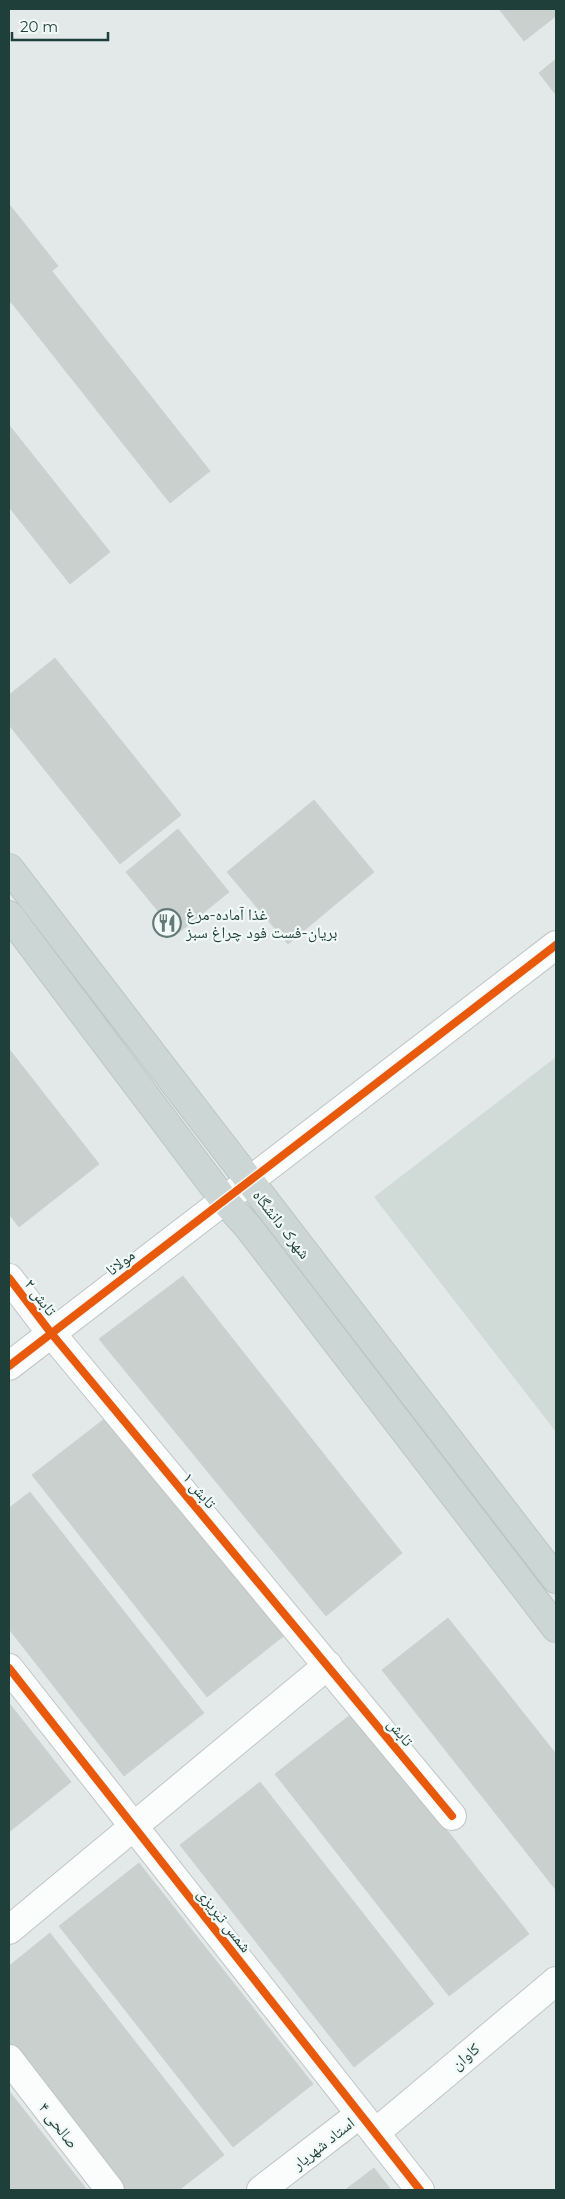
<svg xmlns="http://www.w3.org/2000/svg" width="565" height="2199" font-family="Montserrat,'Noto Naskh Arabic',sans-serif">
	<style>
		.built { fill: #d0dbd8 }
		.building { fill: #cad0ce; stroke: #cbd2d1 }
		.lines { fill: none; stroke-linecap: round; stroke-linejoin: round }
		.minor-casing { stroke: #c0c6c5; stroke-width: 30 }
		.major-casing { stroke: #bbc6c5; stroke-width: 30 }
		.minor { stroke: #fbfcfc; stroke-width: 28 }
		.major { stroke: #ccd6d5; stroke-width: 28 }
		.cycleway-casing { stroke: #f1f9f6; stroke-width: 11 }
		.cycleway { stroke: #e8590c; stroke-width: 8 }
		.labels { text-anchor: middle; stroke-width: 4.5; stroke-linejoin: round; paint-order: stroke }
		.poi-label { font-size: 16px; fill: #1f3f3b; stroke: #f1f9f6; text-anchor: start }
		.street-label { font-size: 16px; fill: #1f3f3b; stroke: #f1f9f6 }
	</style>
	<rect width="100%" height="100%" fill="#e3e9e8"/>
	<!-- built -->
	<path class="built" d="M 556,1057 L 556,1432 L 374,1197 Z"/>
	<!-- building -->
	<path class="building" d="M 499,9 L 556,9 L 556,16 L 524,41 Z
		M 556,59 L 556,95 L 539,73 Z
		M 9,204 L 58,266 L 9,304 Z
		M 51,270 L 210,471 L 170,503 L 11,302 Z
		M 9,425 L 110,552 L 70,584 L 9,507 Z
		M 55,658 L 181,815 L 120,864 L 9,725 L 9,695 Z
		M 314,800 L 374,872 L 288,944 L 227,872 Z
		M 178,829 L 229,892 L 177,934 L 126,872 Z
		M 9,1049 L 99,1164 L 19,1227 L 9,1214 Z
		M 183,1276 L 402,1553 L 326,1616 L 99,1339 Z
		M 112,1413 L 286,1634 L 207,1697 L 32,1475 Z
		M 30,1492 L 204,1713 L 124,1776 L 9,1629 L 9,1508 Z
		M 448,1618 L 556,1754 L 556,1890 L 382,1670 Z
		M 9,1703 L 71,1782 L 9,1832 Z
		M 354,1712 L 529,1934 L 449,1996 L 275,1774 Z
		M 260,1782 L 434,2004 L 354,2067 L 180,1845 Z
		M 139,1863 L 313,2084 L 233,2147 L 59,1926 Z
		M 50,1933 L 224,2155 L 179,2190 L 122,2190 L 9,2046 L 9,1966 Z
		M 9,2091 L 87,2190 L 9,2190 Z
		M 374,2168 L 391,2190 L 345,2190 Z"/>
	<g class="lines">
		<defs>
			<path id="minor" d="M 9,1278 L 51,1333 L 452,1816
				M 9,1366 L 556,945
				M 9,1668 L 420,2190
				M 9,1930 L 328,1665
				M 9,2059 L 110,2190
				M 375,2133 L 556,1981
				M 261,2190 L 360,2114"/>
			<path id="major" d="M 9,868 L 556,1579
				M 9,915 L 224,1200 L 249,1228 L 556,1628"/>
		</defs>
		<!-- minor casing -->
		<use href="#minor" class="minor-casing"/>
		<!-- major casing -->
		<use href="#major" class="major-casing"/>
		<!-- minor -->
		<use href="#minor" class="minor"/>
		<!-- major -->
		<use href="#major" class="major"/>
		<defs>
			<path id="cycleway" d="M 9,1278 L 51,1333 L 452,1816
				M 9,1366 L 556,945
				M 9,1668 L 420,2190"/>
		</defs>
		<!-- cycleway casing -->
		<use href="#cycleway" class="cycleway-casing"/>
		<!-- cycleway -->
		<use href="#cycleway" class="cycleway"/>
	</g>
	<!-- icons -->
	<defs>
		<symbol id="restaurant-ring" viewBox="-11 -11 22 22"><circle r="9.5" fill="#f1f9f6" stroke="#647a78" stroke-width="1.5"/><path d="M-5-6h1v4h1v-4h1v4h1v-4h1v5L-1.5 .5V6h-2V.5L-5-1ZM5-6V6H3V1.5H1.5Q1.5-4 5-6Z" fill="#647a78"/></symbol>
	</defs>
	<g fill-rule="evenodd">
		<use href="#restaurant-ring" x="151" y="907" width="32" height="32"/>
	</g>
	<g class="labels">
		<!-- poi labels -->
		<g class="poi-label">
			<text x="186" y="920">غذا آماده-مرغ<tspan x="186" dy="18">بریان-فست فود چراغ سبز</tspan></text>
		</g>
		<!-- street labels -->
		<g class="street-label">
			<text transform="translate(282 1224) rotate(52)" y="6">شهرک دانشگاه</text>
			<text transform="translate(120 1262) rotate(-38)" y="6">مولانا</text>
			<text transform="translate(41 1297) rotate(53)" y="6">تابش ۲</text>
			<text transform="translate(200 1490) rotate(50)" y="6">تابش ۱</text>
			<text transform="translate(401 1732) rotate(51)" y="6">تابش</text>
			<text transform="translate(225 1920) rotate(52)" y="6">شمس تبریزی</text>
			<text transform="translate(465 2056) rotate(-40)" y="6">کاوان</text>
			<text transform="translate(59 2125) rotate(52)" y="6">صالحی ۴</text>
			<text transform="translate(323 2143) rotate(-38)" y="6">استاد شهریار</text>
		</g>
	</g>
	<!-- border -->
	<rect width="565" height="2199" fill="none" stroke="#1f3f3b" stroke-width="20"/>
	<!-- scale -->
	<path d="M12 32v8h96v-8" fill="none" stroke="#1f3f3b" stroke-width="2.5"/>
	<text x="20" y="32" font-size="15" fill="#1f3f3b" stroke="#f1f9f6" stroke-width="4" paint-order="stroke">20 m</text>
</svg>
